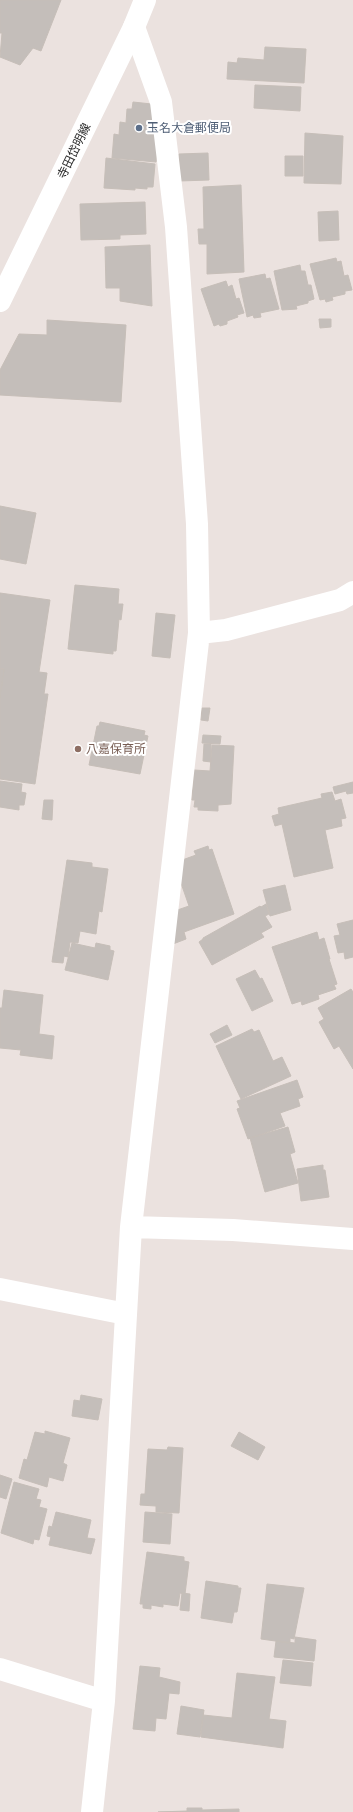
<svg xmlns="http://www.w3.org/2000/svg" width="353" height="1812" font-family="Lato,'Noto Sans JP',sans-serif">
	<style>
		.building { fill: #c4beba; stroke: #c6beb8 }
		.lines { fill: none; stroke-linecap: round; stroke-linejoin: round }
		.minor { stroke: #fff; stroke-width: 22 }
		.secondary { stroke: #fff; stroke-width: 22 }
		.service-dot { fill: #5c6f8a; stroke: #fff; stroke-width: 1.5 }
		.education-dot { fill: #8d6e63; stroke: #fff; stroke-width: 1.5 }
		.labels { text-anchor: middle; stroke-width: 4; stroke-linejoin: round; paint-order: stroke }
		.service-label { font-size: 12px; fill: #4e5e75; stroke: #fff; text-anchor: start }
		.street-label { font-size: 12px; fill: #2b2b2b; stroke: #fff }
		.education-label { font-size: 12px; fill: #785e54; stroke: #fff; text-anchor: start }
	</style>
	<rect width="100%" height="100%" fill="#ebe2df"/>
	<!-- building -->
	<path class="building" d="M 0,0 L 61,0 L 41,51 L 33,48 L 20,65 L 0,57 L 2,33 L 0,33 Z
		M 265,47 L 306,49 L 304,83 L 227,79 L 228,62 L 237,63 L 238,58 L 264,60 Z
		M 255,85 L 301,87 L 300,111 L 254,108 Z
		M 133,102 L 161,105 L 156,162 L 112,158 L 114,134 L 119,135 L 120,122 L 126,123 L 127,109 L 132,109 Z
		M 305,133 L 343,136 L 341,184 L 304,183 Z
		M 208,153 L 209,180 L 179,181 L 179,154 Z
		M 285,156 L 303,156 L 303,176 L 285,176 Z
		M 106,158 L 155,164 L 153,187 L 147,187 L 147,189 L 135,188 L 135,190 L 104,188 Z
		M 241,185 L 244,272 L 207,274 L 207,244 L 199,244 L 198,229 L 204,229 L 203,187 Z
		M 145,202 L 146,234 L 120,235 L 120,239 L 81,240 L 80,204 Z
		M 338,211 L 339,240 L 319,241 L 318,212 Z
		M 150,245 L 152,306 L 120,301 L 120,288 L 106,288 L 105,247 Z
		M 336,258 L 337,262 L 341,261 L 344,276 L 348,275 L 352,290 L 345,291 L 345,294 L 332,297 L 333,300 L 326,302 L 325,299 L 320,300 L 310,264 Z
		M 300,265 L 301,271 L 305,271 L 308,285 L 311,285 L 314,299 L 308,301 L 308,303 L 296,306 L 297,309 L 282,310 L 274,271 Z
		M 265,274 L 266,279 L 270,278 L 279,309 L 260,313 L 261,317 L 254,318 L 253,315 L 247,317 L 239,279 Z
		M 226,281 L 228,287 L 232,285 L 236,299 L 239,298 L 244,313 L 237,315 L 238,317 L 227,321 L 227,324 L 220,326 L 219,324 L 214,326 L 201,289 Z
		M 319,319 L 331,319 L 331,327 L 320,328 Z
		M 47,320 L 126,325 L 121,402 L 0,395 L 0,370 L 19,334 L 47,335 Z
		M 0,506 L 36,513 L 26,564 L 0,559 Z
		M 75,585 L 119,589 L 118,604 L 123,604 L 121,620 L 119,619 L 116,651 L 113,651 L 113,654 L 68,649 Z
		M 0,593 L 50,600 L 39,672 L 47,673 L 44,694 L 48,694 L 35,784 L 0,779 L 0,698 L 4,669 L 0,669 Z
		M 156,613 L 175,615 L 170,658 L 152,656 Z
		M 0,669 L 4,669 L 0,698 Z
		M 202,708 L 210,708 L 208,721 L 201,720 Z
		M 100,722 L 145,731 L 144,735 L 148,736 L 140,774 L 89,765 L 97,726 L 99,726 Z
		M 203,735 L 221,736 L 220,744 L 202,743 Z
		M 204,744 L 211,744 L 211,762 L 203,761 Z
		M 212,745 L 234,746 L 231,804 L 218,805 L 218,811 L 198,810 L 198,807 L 194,807 L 195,800 L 192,800 L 194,770 L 210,771 Z
		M 0,781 L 22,784 L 21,792 L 26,793 L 24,805 L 19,805 L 19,810 L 0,807 Z
		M 353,782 L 353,793 L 347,794 L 346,791 L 335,794 L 333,787 Z
		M 332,792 L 335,801 L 341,799 L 346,818 L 341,819 L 342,826 L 325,830 L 333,868 L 294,877 L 282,824 L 275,826 L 272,816 L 279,814 L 278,808 L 322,798 L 321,794 Z
		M 44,800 L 53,800 L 52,820 L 42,819 Z
		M 208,846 L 209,850 L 212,849 L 234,914 L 184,932 L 186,939 L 173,944 L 163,915 L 189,906 L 174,863 L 196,855 L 194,851 Z
		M 67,860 L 92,863 L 92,867 L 108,869 L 102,912 L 99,911 L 96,934 L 80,931 L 78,943 L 70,942 L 68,957 L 64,956 L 63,963 L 52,962 Z
		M 285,885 L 291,910 L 270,916 L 263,890 Z
		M 266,904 L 269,914 L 265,916 L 272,927 L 261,933 L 264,937 L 212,965 L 199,942 L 203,939 L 203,938 L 260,906 L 261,907 Z
		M 353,920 L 353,957 L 345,959 L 344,952 L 338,953 L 334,936 L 340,935 L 337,924 Z
		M 317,932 L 319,940 L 324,938 L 330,959 L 329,959 L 337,984 L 334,985 L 336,989 L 318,995 L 319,999 L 302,1005 L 301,1001 L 292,1004 L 272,947 Z
		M 72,943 L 95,948 L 96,943 L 110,946 L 110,950 L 114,951 L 108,980 L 65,970 Z
		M 255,970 L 260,979 L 262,978 L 273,1001 L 252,1011 L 236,979 Z
		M 351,989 L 353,992 L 353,1069 L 339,1046 L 334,1049 L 319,1022 L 324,1019 L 318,1008 Z
		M 4,990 L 43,995 L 39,1034 L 54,1036 L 52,1059 L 20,1055 L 21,1050 L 0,1048 L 0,1008 L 2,1008 Z
		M 227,1025 L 232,1035 L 215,1043 L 210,1034 Z
		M 252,1029 L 254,1032 L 259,1030 L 273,1061 L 282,1057 L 291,1076 L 241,1099 L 216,1046 Z
		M 297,1080 L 303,1097 L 298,1099 L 300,1106 L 280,1113 L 285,1126 L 248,1139 L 237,1109 L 240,1108 L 237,1101 Z
		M 288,1127 L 295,1152 L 290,1154 L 298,1183 L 265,1192 L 250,1138 Z
		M 323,1165 L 323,1170 L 325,1170 L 329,1197 L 301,1201 L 297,1169 Z
		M 81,1395 L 102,1399 L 98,1420 L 72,1416 L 74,1400 L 80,1401 Z
		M 45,1431 L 70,1438 L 63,1463 L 67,1465 L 63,1481 L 49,1477 L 47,1487 L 19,1478 L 24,1459 L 27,1460 L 35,1432 L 45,1434 Z
		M 239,1432 L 265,1447 L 258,1460 L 231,1446 Z
		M 168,1447 L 183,1448 L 179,1513 L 156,1512 L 156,1506 L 140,1505 L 141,1494 L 145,1494 L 148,1449 L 167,1450 Z
		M 0,1475 L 12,1479 L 6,1499 L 0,1497 Z
		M 14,1482 L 39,1489 L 36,1499 L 41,1500 L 39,1507 L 47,1509 L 39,1540 L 34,1539 L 33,1544 L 1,1533 Z
		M 56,1512 L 91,1520 L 87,1538 L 95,1539 L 91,1554 L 49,1545 L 51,1537 L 47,1536 L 49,1526 L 52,1527 Z
		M 145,1512 L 172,1514 L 170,1544 L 143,1542 Z
		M 147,1552 L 184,1557 L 184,1561 L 189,1562 L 185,1594 L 180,1593 L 178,1606 L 163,1604 L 163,1607 L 151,1605 L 151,1609 L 143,1608 L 143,1604 L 140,1604 Z
		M 206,1581 L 238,1586 L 238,1588 L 241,1588 L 237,1612 L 234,1612 L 232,1623 L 201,1618 Z
		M 267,1584 L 304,1588 L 294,1639 L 290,1638 L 290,1643 L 261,1639 Z
		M 182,1593 L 190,1594 L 189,1611 L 180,1610 Z
		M 295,1637 L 316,1640 L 314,1661 L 274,1657 L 276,1641 L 295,1643 Z
		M 283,1660 L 313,1663 L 311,1686 L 280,1683 Z
		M 140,1666 L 160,1668 L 159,1677 L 180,1682 L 179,1694 L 169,1693 L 166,1719 L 156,1718 L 155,1731 L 133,1729 Z
		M 237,1673 L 275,1677 L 269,1719 L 286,1721 L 283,1748 L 201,1737 L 203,1715 L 232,1718 Z
		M 181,1706 L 204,1710 L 200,1737 L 177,1734 Z
		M 187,1808 L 202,1808 L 202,1810 L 239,1809 L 239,1812 L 158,1812 L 187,1811 Z"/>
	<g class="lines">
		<!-- minor -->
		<path class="minor" d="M 199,633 L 226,630 L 340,600 L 353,592
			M 131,1227 L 233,1230 L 353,1239
			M 0,1289 L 126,1314
			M 0,1669 L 104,1701
			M 92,1812 L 104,1701 L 131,1227 L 199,633 L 197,524 L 176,227 L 161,102 L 134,27"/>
		<!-- secondary -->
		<path class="secondary" d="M 0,301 L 134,27 L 145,0"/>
	</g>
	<!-- markers -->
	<circle class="service-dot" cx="139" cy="128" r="4"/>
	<circle class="education-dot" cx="78" cy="749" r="4"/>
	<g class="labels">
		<!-- service labels -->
		<g class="service-label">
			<text x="147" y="132">玉名大倉郵便局</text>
		</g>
		<!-- street labels -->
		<g class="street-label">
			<text transform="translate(74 151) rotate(-64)" y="4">寺田岱明線</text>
		</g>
		<!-- education labels -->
		<g class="education-label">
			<text x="86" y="753">八嘉保育所</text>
		</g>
	</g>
</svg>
